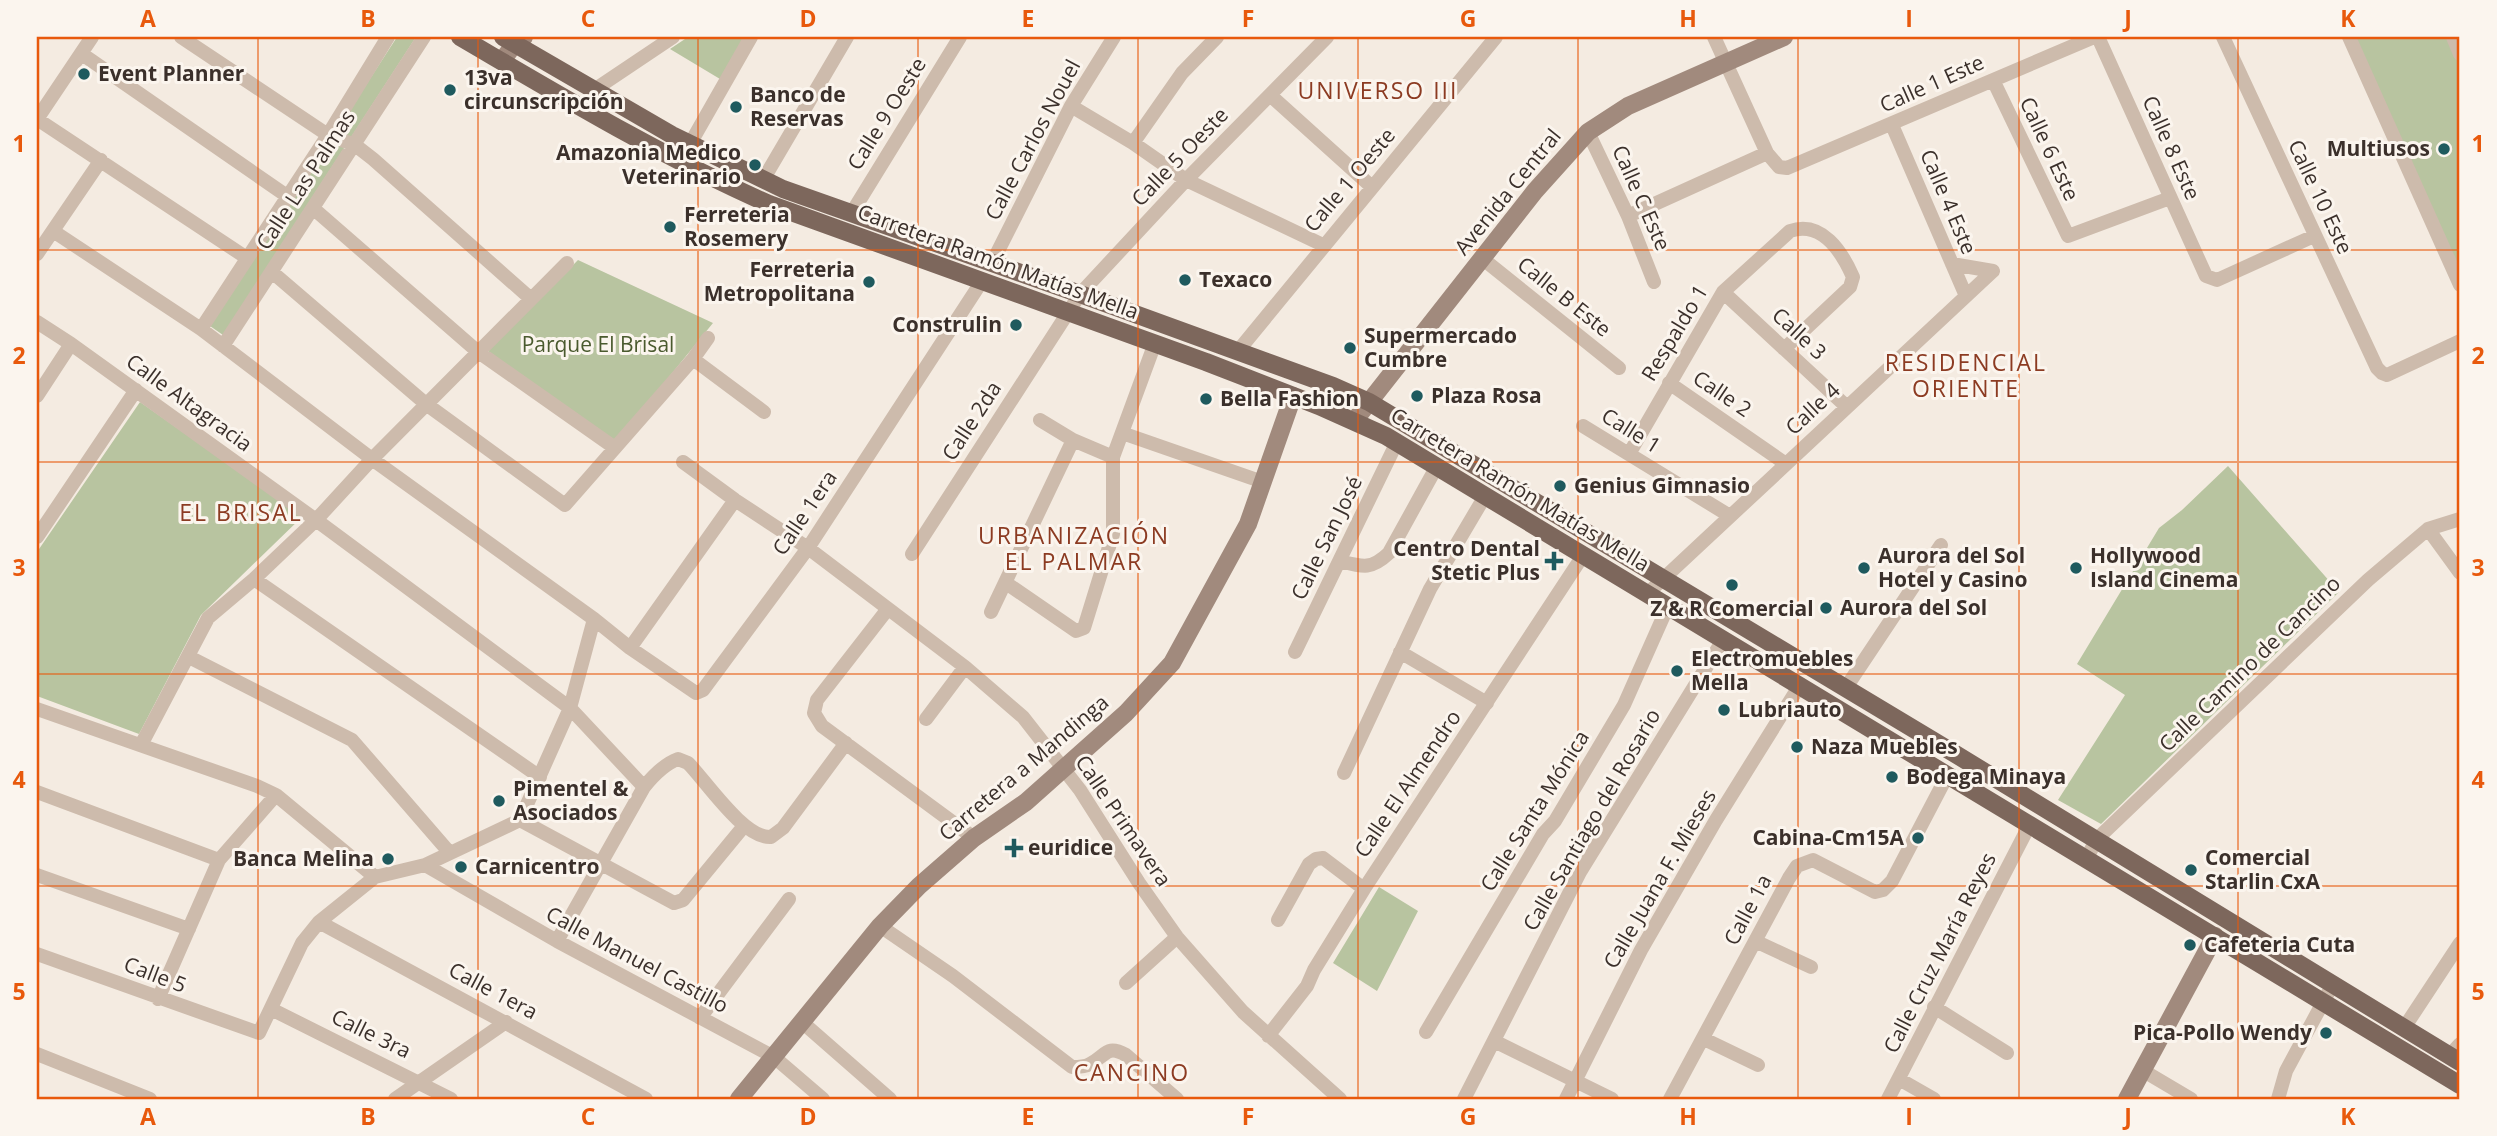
<svg xmlns="http://www.w3.org/2000/svg" width="2497" height="1136" font-family="'Open Sans',sans-serif">
	<style>
		.green { fill: #b8c4a0 }
		.lines { fill: none; stroke-linecap: round; stroke-linejoin: round }
		.street { stroke: #cdbbac; stroke-width: 14 }
		.secondary { stroke: #a18a7d; stroke-width: 18 }
		.primary { stroke: #7d675c; stroke-width: 18 }
		.grid { fill: none; stroke: #e8590c; stroke-width: 2; stroke-opacity: 0.55 }
		.poi-dot { fill: #1f5a5e; stroke: #fbf5ee; stroke-width: 2.5 }
		.labels { text-anchor: middle; stroke-width: 6; stroke-linejoin: round; paint-order: stroke }
		.poi-label { font-size: 21px; font-weight: bold; fill: #3b302b; stroke: #fbf5ee; text-anchor: start }
		.street-label { font-size: 21px; fill: #3b302b; stroke: #fbf5ee }
		.park-label { font-size: 21px; fill: #4a5a2e; stroke: #fbf5ee }
		.neighbourhood-label { font-size: 23px; letter-spacing: 2px; fill: #8c3b22; stroke: #fbf5ee }
		.neatline { fill: none; stroke: #e8590c; stroke-width: 2.5 }
		.grid-label { font-size: 23px; text-anchor: middle; font-weight: bold; fill: #e8590c }
	</style>
	<rect width="100%" height="100%" fill="#f4ebe1"/>
	<!-- green -->
	<path class="green" d="M 397,37 L 416,37 L 223,335 L 210,326 Z
		M 688,37 L 745,37 L 720,79 L 670,49 Z
		M 2354,37 L 2448,37 L 2460,63 L 2460,272 Z
		M 578,260 L 713,323 L 616,442 L 488,351 Z
		M 140,402 L 303,516 L 201,615 L 139,734 L 37,696 L 37,552 Z
		M 2228,466 L 2339,592 L 2101,824 L 2058,800 L 2125,695 L 2077,664 L 2159,528 L 2182,510 Z
		M 1379,887 L 1418,911 L 1377,991 L 1333,963 Z"/>
	<g class="lines">
		<!-- street -->
		<path class="street" d="M 181,37 L 328,135 L 355,145 L 373,159 L 530,298
			M 1714,37 L 1767,153 L 1779,167 L 1787,168 L 2094,37
			M 2098,37 L 2206,276 L 2217,280 L 2314,236
			M 2223,37 L 2377,368 L 2382,373 L 2387,375 L 2460,341
			M 2349,37 L 2460,285
			M 2453,37 L 2460,54
			M 82,54 L 287,196
			M 1993,80 L 2068,236 L 2170,198
			M 594,90 L 673,37
			M 1270,95 L 1372,187
			M 1071,106 L 1133,143 L 1186,180 L 1323,245
			M 37,119 L 247,258
			M 37,119 L 92,37
			M 1892,125 L 1966,296
			M 1588,132 L 1628,216 L 1654,282
			M 1133,143 L 1182,73 L 1217,37
			M 690,144 L 751,37
			M 763,180 L 847,37
			M 314,209 L 477,351 L 615,448
			M 851,214 L 960,37
			M 1628,216 L 1767,153
			M 53,231 L 201,329 L 372,459 L 594,619 L 630,648 L 696,693 L 703,690 L 808,548 L 982,281
			M 37,254 L 101,160
			M 1483,259 L 1619,368
			M 567,263 L 372,459 L 316,520 L 570,708 L 644,787
			M 992,263 L 1071,106 L 1114,37
			M 1952,264 L 1993,271
			M 272,272 L 426,404 L 565,505 L 693,359 L 708,338
			M 1723,292 L 1847,407
			M 37,322 L 71,344 L 316,520 L 254,579 L 208,618 L 141,745
			M 201,329 L 328,135 L 388,37
			M 223,346 L 424,37
			M 1238,351 L 1496,37
			M 693,359 L 764,412
			M 1669,383 L 1786,464
			M 37,396 L 71,344
			M 1040,420 L 1073,440 L 1113,457
			M 1583,426 L 1730,516
			M 1122,433 L 1263,482
			M 1629,454 L 1723,292 L 1790,231 C 1822,220 1842,252 1853,277 L 1850,287 L 1784,349
			M 683,462 L 735,500 L 808,548 L 965,667 L 1023,717 L 1080,790 L 1139,883 L 1177,937 L 1243,1012 L 1340,1099
			M 2428,529 L 2460,573
			M 37,537 L 136,390
			M 912,554 L 1080,294 L 1186,180 L 1327,37
			M 1340,561 C 1363,567 1371,570 1389,553 L 1437,466
			M 254,579 L 540,777
			M 1006,583 L 1076,631 L 1084,628 L 1113,534 L 1113,457 L 1155,343
			M 1648,593 L 1993,271
			M 887,610 L 817,700 L 814,713 L 822,726 L 974,838
			M 991,612 L 1073,440
			M 630,648 L 735,500
			M 1295,652 L 1397,442
			M 1400,652 L 1487,703
			M 189,657 L 352,740 L 449,852
			M 1845,689 L 1941,545
			M 37,709 L 257,786 L 276,795 L 375,877
			M 926,719 L 965,667
			M 1344,773 L 1430,589 L 1485,496
			M 37,792 L 219,860
			M 520,820 L 674,903 L 683,900 L 744,826
			M 2086,860 L 2096,840 L 2368,580 L 2428,529 L 2460,519
			M 425,865 L 557,941 L 774,1057 L 823,1099
			M 37,875 L 189,929
			M 1278,920 L 1309,864 L 1316,859 L 1323,858 L 1364,889
			M 319,922 L 646,1099
			M 880,926 L 953,976 L 1072,1067 C 1078,1067 1085,1067 1090,1064 C 1106,1056 1106,1044 1126,1055 L 1177,1099
			M 557,941 L 644,787 C 653,776 664,764 678,759 L 688,763 C 706,781 744,839 771,837 L 783,828 L 846,743
			M 1755,941 L 1811,967
			M 37,954 L 259,1033 L 302,943 L 319,922 L 375,877 L 425,865 L 520,820 L 570,708 L 594,619
			M 1126,983 L 1177,937
			M 158,999 L 219,860 L 276,795
			M 1934,1007 L 2007,1053
			M 271,1009 L 451,1099
			M 700,1018 L 789,899
			M 802,1022 L 890,1099
			M 2404,1028 L 2460,943
			M 1426,1032 L 1543,834 L 1555,821 L 1624,705 L 1668,606
			M 1268,1036 L 1307,986 L 1314,970 L 1364,889 L 1584,554
			M 1704,1039 L 1758,1065
			M 1494,1041 L 1612,1099
			M 37,1054 L 150,1099
			M 2450,1055 L 2460,1044
			M 2142,1070 L 2191,1099
			M 1899,1079 L 1934,1099
			M 395,1099 L 506,1022
			M 1464,1099 L 1580,872 L 1723,640
			M 1566,1099 L 1641,950 L 1716,820 L 1800,685
			M 1670,1099 L 1789,878 L 1797,866 L 1813,860 L 1875,892 L 1883,890 L 1892,881 L 1947,776
			M 1888,1099 L 2029,826
			M 2278,1099 L 2286,1071 L 2328,993"/>
		<!-- secondary -->
		<path class="secondary" d="M 502,61 L 515,43 L 524,37
			M 1355,420 L 1535,191 L 1588,132 L 1628,106 L 1784,37
			M 739,1099 L 880,926 L 919,886 L 974,838 L 1026,802 L 1126,713 L 1172,663 L 1248,524 L 1293,396
			M 2127,1099 L 2215,936"/>
		<!-- primary -->
		<path class="primary" d="M 460,37 C 561,96 662,157 769,204 L 1206,362 L 1319,406 L 1386,436 L 2460,1085
			M 503,37 L 672,135 L 783,189 L 1080,294 L 1333,386 L 1369,402 L 1952,752 L 2460,1062"/>
	</g>
	<!-- grid -->
	<path class="grid" d="M 258,37 L 258,1099M 478,37 L 478,1099M 698,37 L 698,1099M 918,37 L 918,1099M 1138,37 L 1138,1099M 1358,37 L 1358,1099M 1578,37 L 1578,1099M 1798,37 L 1798,1099M 2019,37 L 2019,1099M 2238,37 L 2238,1099M 37,250 L 2460,250M 37,462 L 2460,462M 37,674 L 2460,674M 37,886 L 2460,886"/>
	<!-- markers -->
	<g class="poi-dot">
		<circle cx="84" cy="74" r="7"/>
		<circle cx="450" cy="90" r="7"/>
		<circle cx="736" cy="107" r="7"/>
		<circle cx="2444" cy="149" r="7"/>
		<circle cx="755" cy="165" r="7"/>
		<circle cx="670" cy="227" r="7"/>
		<circle cx="1185" cy="280" r="7"/>
		<circle cx="869" cy="282" r="7"/>
		<circle cx="1016" cy="325" r="7"/>
		<circle cx="1350" cy="348" r="7"/>
		<circle cx="1417" cy="396" r="7"/>
		<circle cx="1206" cy="399" r="7"/>
		<circle cx="1560" cy="486" r="7"/>
		<path d="M1550.5 550.5h7v7h7v7h-7v7h-7v-7h-7v-7h7z"/>
		<circle cx="1864" cy="568" r="7"/>
		<circle cx="2076" cy="568" r="7"/>
		<circle cx="1732" cy="585" r="7"/>
		<circle cx="1826" cy="608" r="7"/>
		<circle cx="1677" cy="671" r="7"/>
		<circle cx="1724" cy="710" r="7"/>
		<circle cx="1797" cy="747" r="7"/>
		<circle cx="1892" cy="777" r="7"/>
		<circle cx="499" cy="801" r="7"/>
		<circle cx="1918" cy="838" r="7"/>
		<path d="M1010.5 837.5h7v7h7v7h-7v7h-7v-7h-7v-7h7z"/>
		<circle cx="388" cy="859" r="7"/>
		<circle cx="461" cy="867" r="7"/>
		<circle cx="2191" cy="870" r="7"/>
		<circle cx="2190" cy="945" r="7"/>
		<circle cx="2326" cy="1033" r="7"/>
	</g>
	<g class="labels">
		<!-- poi labels -->
		<g class="poi-label">
			<text x="98" y="81">Event Planner</text>
			<text x="464" y="85">13va<tspan x="464" dy="24">circunscripción</tspan></text>
			<text x="750" y="102">Banco de<tspan x="750" dy="24">Reservas</tspan></text>
			<text x="2430" y="156" text-anchor="end">Multiusos</text>
			<text x="741" y="160" text-anchor="end">Amazonia Medico<tspan x="741" dy="24">Veterinario</tspan></text>
			<text x="684" y="222">Ferreteria<tspan x="684" dy="24">Rosemery</tspan></text>
			<text x="855" y="277" text-anchor="end">Ferreteria<tspan x="855" dy="24">Metropolitana</tspan></text>
			<text x="1199" y="287">Texaco</text>
			<text x="1002" y="332" text-anchor="end">Construlin</text>
			<text x="1364" y="343">Supermercado<tspan x="1364" dy="24">Cumbre</tspan></text>
			<text x="1431" y="403">Plaza Rosa</text>
			<text x="1220" y="406">Bella Fashion</text>
			<text x="1574" y="493">Genius Gimnasio</text>
			<text x="1540" y="556" text-anchor="end">Centro Dental<tspan x="1540" dy="24">Stetic Plus</tspan></text>
			<text x="1878" y="563">Aurora del Sol<tspan x="1878" dy="24">Hotel y Casino</tspan></text>
			<text x="2090" y="563">Hollywood<tspan x="2090" dy="24">Island Cinema</tspan></text>
			<text x="1840" y="615">Aurora del Sol</text>
			<text x="1732" y="616" text-anchor="middle">Z &amp; R Comercial</text>
			<text x="1691" y="666">Electromuebles<tspan x="1691" dy="24">Mella</tspan></text>
			<text x="1738" y="717">Lubriauto</text>
			<text x="1811" y="754">Naza Muebles</text>
			<text x="1906" y="784">Bodega Minaya</text>
			<text x="513" y="796">Pimentel &amp;<tspan x="513" dy="24">Asociados</tspan></text>
			<text x="1904" y="845" text-anchor="end">Cabina-Cm15A</text>
			<text x="1028" y="855">euridice</text>
			<text x="2205" y="865">Comercial<tspan x="2205" dy="24">Starlin CxA</tspan></text>
			<text x="374" y="866" text-anchor="end">Banca Melina</text>
			<text x="475" y="874">Carnicentro</text>
			<text x="2204" y="952">Cafeteria Cuta</text>
			<text x="2312" y="1040" text-anchor="end">Pica-Pollo Wendy</text>
		</g>
		<!-- street labels -->
		<g class="street-label">
			<text transform="translate(1932 84) rotate(-24)" y="7">Calle 1 Este</text>
			<text transform="translate(887 114) rotate(-58)" y="7">Calle 9 Oeste</text>
			<text transform="translate(1033 140) rotate(-62)" y="7">Calle Carlos Nouel</text>
			<text transform="translate(2171 148) rotate(66)" y="7">Calle 8 Este</text>
			<text transform="translate(2049 149) rotate(65)" y="7">Calle 6 Este</text>
			<text transform="translate(1180 157) rotate(-46)" y="7">Calle 5 Oeste</text>
			<text transform="translate(306 180) rotate(-57)" y="7">Calle Las Palmas</text>
			<text transform="translate(1350 180) rotate(-50)" y="7">Calle 1 Oeste</text>
			<text transform="translate(1508 192) rotate(-51)" y="7">Avenida Central</text>
			<text transform="translate(2320 197) rotate(65)" y="7">Calle 10 Este</text>
			<text transform="translate(1641 198) rotate(66)" y="7">Calle C Este</text>
			<text transform="translate(1948 202) rotate(67)" y="7">Calle 4 Este</text>
			<text transform="translate(998 262) rotate(20)" y="7">Carretera Ramón Matías Mella</text>
			<text transform="translate(1564 297) rotate(39)" y="7">Calle B Este</text>
			<text transform="translate(1675 333) rotate(-59)" y="7">Respaldo 1</text>
			<text transform="translate(1799 334) rotate(43)" y="7">Calle 3</text>
			<text transform="translate(1722 394) rotate(34)" y="7">Calle 2</text>
			<text transform="translate(189 403) rotate(36)" y="7">Calle Altagracia</text>
			<text transform="translate(1813 409) rotate(-43)" y="7">Calle 4</text>
			<text transform="translate(972 421) rotate(-57)" y="7">Calle 2da</text>
			<text transform="translate(1631 431) rotate(32)" y="7">Calle 1</text>
			<text transform="translate(1520 490) rotate(31)" y="7">Carretera Ramón Matías Mella</text>
			<text transform="translate(805 513) rotate(-56)" y="7">Calle 1era</text>
			<text transform="translate(1327 538) rotate(-64)" y="7">Calle San José</text>
			<text transform="translate(2250 664) rotate(-44)" y="7">Calle Camino de Cancino</text>
			<text transform="translate(1024 768) rotate(-40)" y="7">Carretera a Mandinga</text>
			<text transform="translate(1408 784) rotate(-56)" y="7">Calle El Almendro</text>
			<text transform="translate(1535 811) rotate(-58)" y="7">Calle Santa Mónica</text>
			<text transform="translate(1592 820) rotate(-60)" y="7">Calle Santiago del Rosario</text>
			<text transform="translate(1123 821) rotate(56)" y="7">Calle Primavera</text>
			<text transform="translate(1660 879) rotate(-60)" y="7">Calle Juana F. Mieses</text>
			<text transform="translate(1748 910) rotate(-62)" y="7">Calle 1a</text>
			<text transform="translate(1940 953) rotate(-63)" y="7">Calle Cruz María Reyes</text>
			<text transform="translate(637 960) rotate(28)" y="7">Calle Manuel Castillo</text>
			<text transform="translate(155 975) rotate(21)" y="7">Calle 5</text>
			<text transform="translate(493 991) rotate(28)" y="7">Calle 1era</text>
			<text transform="translate(371 1034) rotate(26)" y="7">Calle 3ra</text>
		</g>
		<!-- park labels -->
		<g class="park-label">
			<text x="598" y="352">Parque El Brisal</text>
		</g>
		<!-- neighbourhood labels -->
		<g class="neighbourhood-label">
			<text x="1378" y="99">UNIVERSO III</text>
			<text x="1966" y="371">RESIDENCIAL<tspan x="1966" dy="26">ORIENTE</tspan></text>
			<text x="241" y="521">EL BRISAL</text>
			<text x="1074" y="544">URBANIZACIÓN<tspan x="1074" dy="26">EL PALMAR</tspan></text>
			<text x="1132" y="1081">CANCINO</text>
		</g>
	</g>
	<!-- border -->
	<rect width="2497" height="1136" fill="none" stroke="#fbf5ee" stroke-width="77"/>
	<rect x="38" y="38" width="2420" height="1060" class="neatline"/>
	<g class="grid-label">
		<text x="148" y="27">A</text>
		<text x="368" y="27">B</text>
		<text x="588" y="27">C</text>
		<text x="808" y="27">D</text>
		<text x="1028" y="27">E</text>
		<text x="1248" y="27">F</text>
		<text x="1468" y="27">G</text>
		<text x="1688" y="27">H</text>
		<text x="1909" y="27">I</text>
		<text x="2128" y="27">J</text>
		<text x="2348" y="27">K</text>
		<text x="19" y="152">1</text>
		<text x="2478" y="152">1</text>
		<text x="19" y="364">2</text>
		<text x="2478" y="364">2</text>
		<text x="19" y="576">3</text>
		<text x="2478" y="576">3</text>
		<text x="19" y="788">4</text>
		<text x="2478" y="788">4</text>
		<text x="19" y="1000">5</text>
		<text x="2478" y="1000">5</text>
		<text x="148" y="1125">A</text>
		<text x="368" y="1125">B</text>
		<text x="588" y="1125">C</text>
		<text x="808" y="1125">D</text>
		<text x="1028" y="1125">E</text>
		<text x="1248" y="1125">F</text>
		<text x="1468" y="1125">G</text>
		<text x="1688" y="1125">H</text>
		<text x="1909" y="1125">I</text>
		<text x="2128" y="1125">J</text>
		<text x="2348" y="1125">K</text>
	</g>
</svg>
